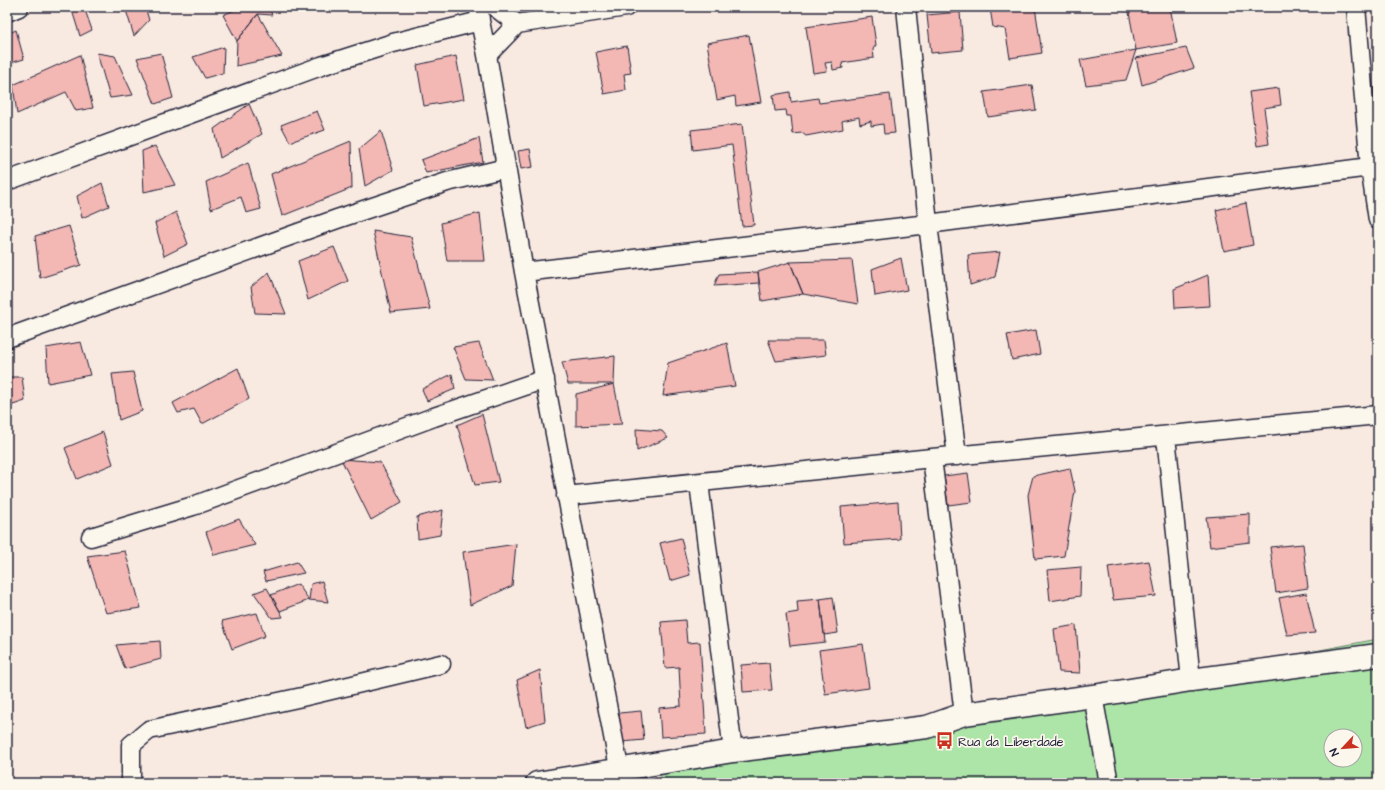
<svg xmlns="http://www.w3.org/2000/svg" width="1385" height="790" font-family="'Architects Daughter',sans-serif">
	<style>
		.green { fill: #ade4a7; stroke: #688371; fill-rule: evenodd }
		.building { fill: #f3b7b4; stroke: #22223b }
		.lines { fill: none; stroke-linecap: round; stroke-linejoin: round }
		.minor-casing { stroke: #22223b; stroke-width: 21 }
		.tertiary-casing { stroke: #22223b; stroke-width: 25 }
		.minor { stroke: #fbf7ec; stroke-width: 18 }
		.tertiary { stroke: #fbf7ec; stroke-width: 22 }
		.labels { text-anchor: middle; stroke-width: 3.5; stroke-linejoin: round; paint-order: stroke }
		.poi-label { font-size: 13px; fill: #22223b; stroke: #fbf7ec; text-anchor: start }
	</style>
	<rect width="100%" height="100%" fill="#f9eae1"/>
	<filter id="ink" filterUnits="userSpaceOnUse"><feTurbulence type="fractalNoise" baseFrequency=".025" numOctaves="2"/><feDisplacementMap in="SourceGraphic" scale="8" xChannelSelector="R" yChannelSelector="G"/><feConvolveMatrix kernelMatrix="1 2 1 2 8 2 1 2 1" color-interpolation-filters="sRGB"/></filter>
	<g filter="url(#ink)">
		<!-- green -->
		<path class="green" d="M 1378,639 L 1378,783 L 661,783 L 660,775 ZM 1331,736 L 1355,736 L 1355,760 L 1331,760 Z"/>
		<!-- building -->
		<path class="building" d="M 71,7 L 84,7 L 92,30 L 80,36 Z
			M 125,7 L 145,7 L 149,20 L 134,36 Z
			M 241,7 L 269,7 L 272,15 L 258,14 L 237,41 L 223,15 Z
			M 1035,7 L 1042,53 L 1010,58 L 1005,29 L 993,27 L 990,8 Z
			M 1128,7 L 1170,7 L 1177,43 L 1136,50 Z
			M 960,12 L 963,50 L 931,53 L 927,15 Z
			M 258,14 L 282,56 L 236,66 L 237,41 Z
			M 872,17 L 876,45 L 873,49 L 874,58 L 842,63 L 843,68 L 833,70 L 832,62 L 825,63 L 827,71 L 813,73 L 806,27 Z
			M 16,30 L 24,59 L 7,64 L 7,34 Z
			M 749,35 L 761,102 L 736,106 L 735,96 L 717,100 L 707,43 Z
			M 627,46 L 631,73 L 624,74 L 626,90 L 604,94 L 596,52 Z
			M 224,47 L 223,73 L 205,78 L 193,57 Z
			M 1186,48 L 1194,68 L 1142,85 L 1136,58 Z
			M 1136,50 L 1126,80 L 1086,85 L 1080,60 Z
			M 97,53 L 115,56 L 133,95 L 110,98 Z
			M 161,53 L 173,98 L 155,104 L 137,58 Z
			M 80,55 L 93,108 L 76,111 L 66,92 L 17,114 L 13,85 Z
			M 456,56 L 464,99 L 424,106 L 417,65 Z
			M 1032,85 L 1036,110 L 988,117 L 984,92 Z
			M 1279,88 L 1281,105 L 1264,108 L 1269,144 L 1257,146 L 1249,92 Z
			M 790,92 L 791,102 L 818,98 L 819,103 L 890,94 L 895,133 L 884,134 L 883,124 L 871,126 L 871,121 L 860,124 L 859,117 L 842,121 L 843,129 L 806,136 L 802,133 L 793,134 L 791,116 L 787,116 L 786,110 L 775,111 L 773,95 Z
			M 249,104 L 262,134 L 220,158 L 214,129 Z
			M 317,111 L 325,130 L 290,142 L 281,125 Z
			M 742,124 L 754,225 L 742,226 L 732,145 L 693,150 L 691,130 Z
			M 381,131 L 393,170 L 365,186 L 359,149 Z
			M 479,138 L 483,162 L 426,173 L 421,160 Z
			M 351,141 L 352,188 L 282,216 L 271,174 Z
			M 155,146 L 175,185 L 144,192 L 142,151 Z
			M 530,149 L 533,167 L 521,169 L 518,151 Z
			M 248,163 L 261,209 L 246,213 L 241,197 L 211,209 L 206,182 Z
			M 102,183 L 109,206 L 82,218 L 77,196 Z
			M 1246,203 L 1253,245 L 1224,251 L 1216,210 Z
			M 176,212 L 188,244 L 164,256 L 155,223 Z
			M 480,213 L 485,261 L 447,261 L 441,223 Z
			M 69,226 L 81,265 L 40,278 L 35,236 Z
			M 373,231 L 411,237 L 430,309 L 391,313 Z
			M 334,247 L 348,281 L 308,300 L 298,261 Z
			M 1000,252 L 995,277 L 970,285 L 968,255 Z
			M 901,258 L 907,290 L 875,296 L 872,269 Z
			M 852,260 L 858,304 L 803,294 L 790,262 Z
			M 790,262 L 803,294 L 762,301 L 758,272 Z
			M 269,272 L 286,314 L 255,313 L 251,287 Z
			M 758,272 L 759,283 L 714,286 L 719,274 Z
			M 1208,275 L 1210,306 L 1175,308 L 1174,289 Z
			M 1036,330 L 1040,354 L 1012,360 L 1007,335 Z
			M 768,340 L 824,340 L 826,355 L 776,361 Z
			M 81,342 L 90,375 L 48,383 L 46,348 Z
			M 479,343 L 493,380 L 466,379 L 453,347 Z
			M 727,343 L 735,386 L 663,396 L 668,363 Z
			M 615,356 L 614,384 L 568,384 L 562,362 Z
			M 238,368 L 249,399 L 202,424 L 194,409 L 178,413 L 173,403 Z
			M 133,372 L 142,411 L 119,420 L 112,374 Z
			M 452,374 L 455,389 L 427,401 L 422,389 Z
			M 7,377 L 22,377 L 25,401 L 7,407 Z
			M 614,384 L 622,424 L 576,426 L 576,394 Z
			M 482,414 L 499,482 L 475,485 L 457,425 Z
			M 636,429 L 662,431 L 668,438 L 637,451 Z
			M 103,432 L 113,464 L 77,479 L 65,448 Z
			M 341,459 L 380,462 L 402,502 L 371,520 Z
			M 1070,468 L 1075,491 L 1064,556 L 1035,559 L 1028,495 L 1033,476 Z
			M 968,473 L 972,502 L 948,505 L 944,476 Z
			M 898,502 L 900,539 L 844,543 L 841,507 Z
			M 443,510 L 440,535 L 418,539 L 417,517 Z
			M 1250,514 L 1250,542 L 1210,547 L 1206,517 Z
			M 239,519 L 255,545 L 214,555 L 206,532 Z
			M 681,538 L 690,575 L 670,581 L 660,543 Z
			M 516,544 L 512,586 L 470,605 L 463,552 Z
			M 1303,544 L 1308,588 L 1276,593 L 1270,547 Z
			M 125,551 L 141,608 L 106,613 L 87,556 Z
			M 1149,561 L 1156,596 L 1113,600 L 1108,567 Z
			M 297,562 L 304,573 L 266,581 L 263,572 Z
			M 1081,567 L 1080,596 L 1050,601 L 1047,570 Z
			M 322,581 L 328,602 L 309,600 L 311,584 Z
			M 298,584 L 309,600 L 280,611 L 271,595 Z
			M 267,588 L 271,595 L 283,617 L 272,618 L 254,593 Z
			M 1306,593 L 1315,633 L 1287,635 L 1279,598 Z
			M 833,597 L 838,633 L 824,635 L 820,599 Z
			M 820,599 L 825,642 L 790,646 L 786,614 L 798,612 L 797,601 Z
			M 257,613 L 265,636 L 232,649 L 222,621 Z
			M 685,620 L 687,643 L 700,642 L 706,734 L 661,737 L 659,708 L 681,706 L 679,667 L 665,668 L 661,622 Z
			M 1076,625 L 1080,673 L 1059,672 L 1054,629 Z
			M 160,641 L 161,659 L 125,669 L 116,645 Z
			M 863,644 L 869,688 L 825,694 L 819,650 Z
			M 769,663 L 772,690 L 743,692 L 741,665 Z
			M 540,670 L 545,721 L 526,727 L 517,680 Z
			M 641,711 L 644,740 L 622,742 L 619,713 Z"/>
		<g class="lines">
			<defs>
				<path id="minor" d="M 479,7 L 480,21 L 487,55 L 524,272 L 622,783
					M 495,7 L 517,24
					M 906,7 L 928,224 L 957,456
					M 1356,7 L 1370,167 L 1378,220
					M 7,12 L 19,7
					M 487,55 L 517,24 L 626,7
					M 7,181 L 321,66 L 393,43 L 480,21
					M 524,272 L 928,224 L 1370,167
					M 7,338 L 337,219 L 447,182 L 506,168
					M 1166,436 L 1191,680
					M 932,458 L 964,714
					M 699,483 L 733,751
					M 566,496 L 932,458 L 1378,415
					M 91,537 L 193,506 L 434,417 L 545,379
					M 1093,696 L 1109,783
					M 131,783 L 131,745 L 149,730 L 302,697 L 441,664"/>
				<path id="tertiary" d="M 537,783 L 733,751 L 927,727 L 964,714 L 1093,696 L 1191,680 L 1378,655"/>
			</defs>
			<!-- minor casing -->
			<use href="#minor" class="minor-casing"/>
			<!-- tertiary casing -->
			<use href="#tertiary" class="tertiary-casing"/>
			<!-- minor -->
			<use href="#minor" class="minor"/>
			<!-- tertiary -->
			<use href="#tertiary" class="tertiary"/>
		</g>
	</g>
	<!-- icons -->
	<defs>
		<symbol id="bus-bare" viewBox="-9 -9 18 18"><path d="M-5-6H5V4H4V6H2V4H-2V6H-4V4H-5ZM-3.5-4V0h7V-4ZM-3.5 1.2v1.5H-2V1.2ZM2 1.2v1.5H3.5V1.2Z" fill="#c8321e" stroke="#fbf7ec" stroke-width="2.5" paint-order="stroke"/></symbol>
	</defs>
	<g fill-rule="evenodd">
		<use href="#bus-bare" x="932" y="728" width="25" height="25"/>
	</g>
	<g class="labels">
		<!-- poi labels -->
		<g class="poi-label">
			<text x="958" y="746">Rua da Liberdade</text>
		</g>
	</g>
	<!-- margin -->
	<rect width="1385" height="790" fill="none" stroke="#fbf7ec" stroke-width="24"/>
	<rect x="12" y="12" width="1361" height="766" fill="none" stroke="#22223b" stroke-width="1.5" filter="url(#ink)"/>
	<!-- north arrow -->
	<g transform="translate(1343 748) rotate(244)"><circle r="19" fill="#fbf7ec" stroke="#a4a2a5"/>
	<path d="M0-3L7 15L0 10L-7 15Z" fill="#c8321e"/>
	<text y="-6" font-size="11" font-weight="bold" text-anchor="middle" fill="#22223b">N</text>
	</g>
</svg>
